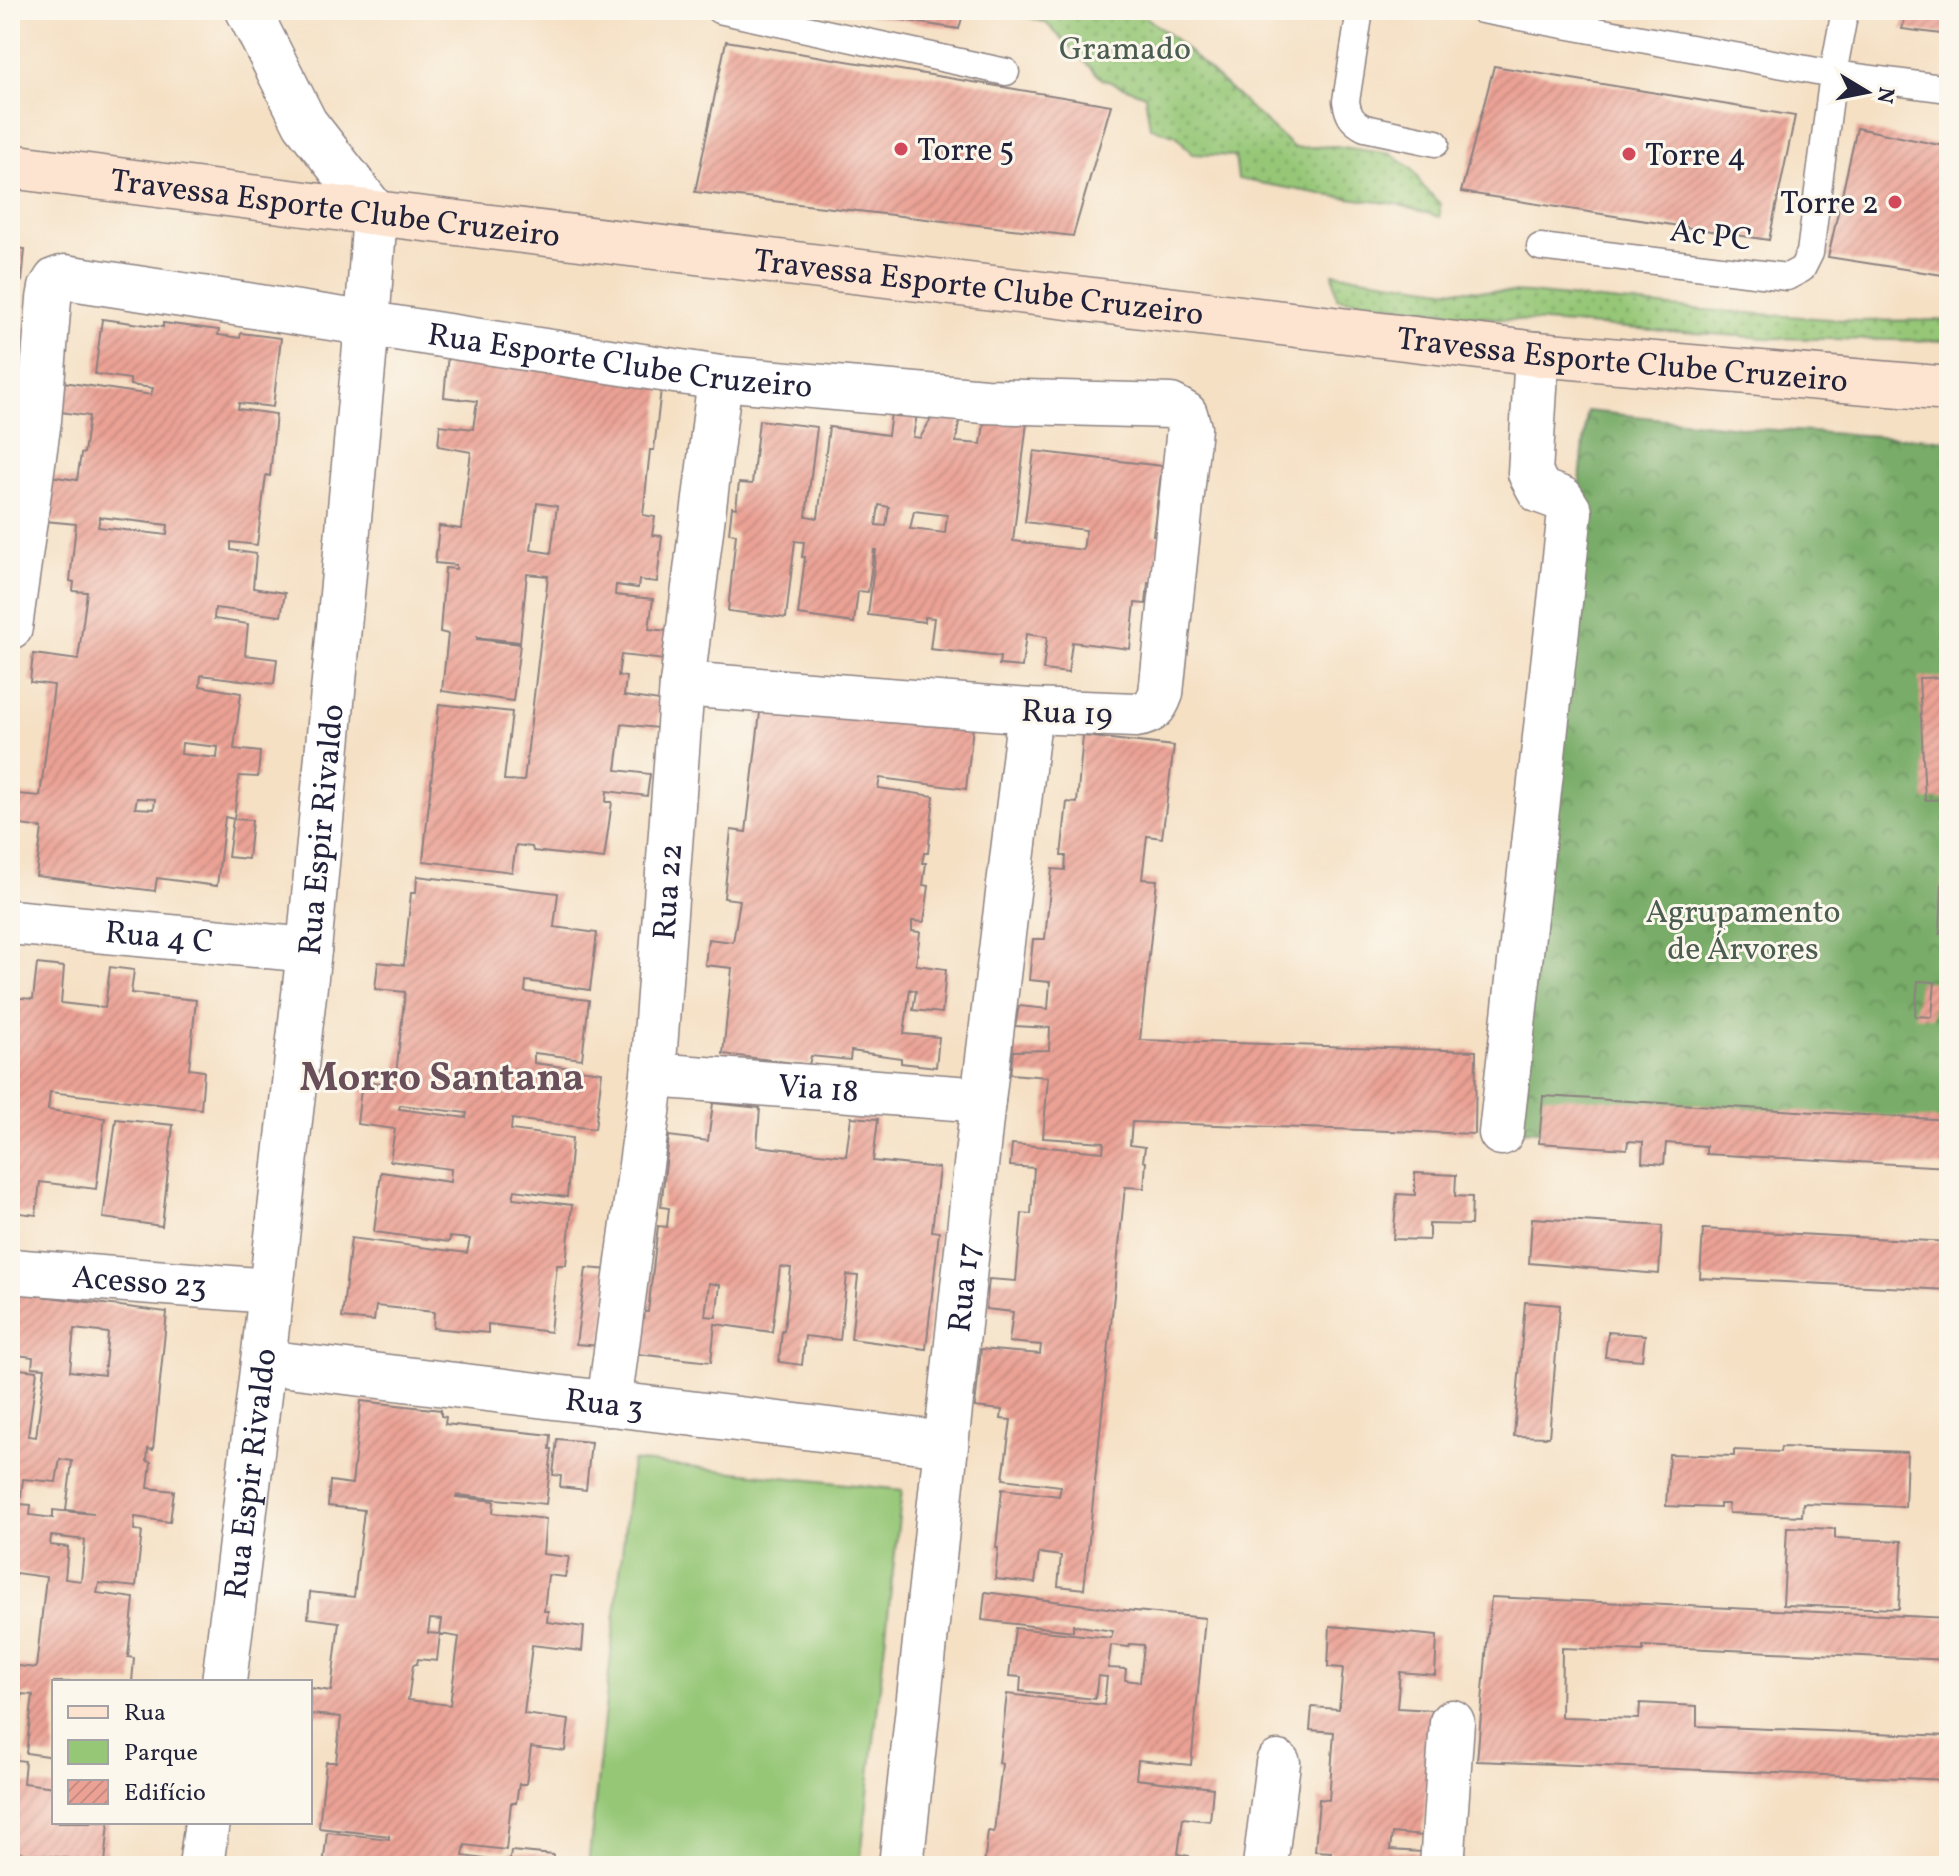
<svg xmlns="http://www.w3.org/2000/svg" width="1959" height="1876" font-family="Vollkorn,serif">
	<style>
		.green { fill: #96c777; stroke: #5c7459; stroke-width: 2 }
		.forest { fill: url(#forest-crowns); stroke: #4d6752; stroke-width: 2 }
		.garden { fill: url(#garden-dots); stroke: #5c7459; stroke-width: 2 }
		.building { fill: url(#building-hatch); fill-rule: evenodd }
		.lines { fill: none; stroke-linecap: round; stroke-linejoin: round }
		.lane-casing { stroke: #8c8180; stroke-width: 29 }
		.street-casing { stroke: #8c8180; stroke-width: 47 }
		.secondary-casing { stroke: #8c8180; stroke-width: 47 }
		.lane { stroke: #fff; stroke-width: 26 }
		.street { stroke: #fff; stroke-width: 44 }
		.secondary { stroke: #fde4d0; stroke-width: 44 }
		.poi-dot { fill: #d1495b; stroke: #fbf7ec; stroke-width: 3 }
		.labels { text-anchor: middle; stroke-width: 6; stroke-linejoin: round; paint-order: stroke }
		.park-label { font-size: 32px; fill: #4b5c50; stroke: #fbf7ec }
		.poi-label { font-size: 32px; fill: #22223b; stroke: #fbf7ec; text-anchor: start }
		.street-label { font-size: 32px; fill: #22223b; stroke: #fbf7ec }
		.district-label { font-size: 40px; font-weight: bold; fill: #684f5a; stroke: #fbf7ec }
	</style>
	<defs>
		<pattern id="forest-crowns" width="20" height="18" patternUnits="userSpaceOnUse" patternTransform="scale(2)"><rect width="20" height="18" fill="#78ac68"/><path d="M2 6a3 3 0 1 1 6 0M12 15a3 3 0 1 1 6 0" fill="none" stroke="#628c57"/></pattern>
		<pattern id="garden-dots" width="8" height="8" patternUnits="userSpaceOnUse" patternTransform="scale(2)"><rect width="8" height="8" fill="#96c777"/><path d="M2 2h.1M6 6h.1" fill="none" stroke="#7aa163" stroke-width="1.8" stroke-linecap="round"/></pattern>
		<pattern id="building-hatch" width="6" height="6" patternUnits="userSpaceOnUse" patternTransform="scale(2)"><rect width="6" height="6" fill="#eba295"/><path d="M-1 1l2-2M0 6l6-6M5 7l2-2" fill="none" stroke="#c98b81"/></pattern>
	</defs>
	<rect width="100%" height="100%" fill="#fbf7ec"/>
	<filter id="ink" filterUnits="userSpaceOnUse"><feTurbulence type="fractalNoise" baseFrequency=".0125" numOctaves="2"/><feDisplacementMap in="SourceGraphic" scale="16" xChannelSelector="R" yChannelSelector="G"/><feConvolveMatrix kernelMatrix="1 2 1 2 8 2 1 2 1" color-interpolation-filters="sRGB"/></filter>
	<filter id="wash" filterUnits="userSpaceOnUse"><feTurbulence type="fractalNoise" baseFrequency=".006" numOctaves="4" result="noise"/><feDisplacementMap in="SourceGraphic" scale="32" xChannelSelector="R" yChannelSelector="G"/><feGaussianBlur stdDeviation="1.8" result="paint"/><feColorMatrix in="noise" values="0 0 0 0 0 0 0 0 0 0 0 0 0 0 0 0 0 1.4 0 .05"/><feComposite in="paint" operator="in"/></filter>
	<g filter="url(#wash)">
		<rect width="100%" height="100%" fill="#f5e0c4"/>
		<!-- green -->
		<path class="green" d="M 632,1461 L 902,1490 L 860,1866 L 588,1866 Z"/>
		<!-- forest -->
		<path class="forest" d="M 1587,411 L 1759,429 L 1949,440 L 1949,1147 L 1515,1130 Z"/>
		<!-- garden -->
		<path class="garden" d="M 1008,10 L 1137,10 L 1176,40 L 1294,148 L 1335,146 L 1391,154 L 1412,169 L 1422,185 L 1440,204 L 1440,217 L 1396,204 L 1331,196 L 1238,179 L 1235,156 L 1192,154 L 1177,136 L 1150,127 L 1145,95 L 1102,79 L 1046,23 Z
			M 1333,273 L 1444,289 L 1528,293 L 1692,309 L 1857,321 L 1949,320 L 1949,341 L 1766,338 L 1502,319 L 1337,298 Z"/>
		<g id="blocks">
			<!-- building -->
			<path class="building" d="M 851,10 L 964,10 L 959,29 L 851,12 Z
				M 1907,10 L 1949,10 L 1949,35 L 1902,29 Z
				M 726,41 L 1111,105 L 1073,236 L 695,192 Z
				M 1494,66 L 1795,116 L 1769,240 L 1461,192 Z
				M 1857,128 L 1949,147 L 1949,276 L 1828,257 Z
				M 10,247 L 25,249 L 22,281 L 10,279 Z
				M 102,319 L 163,327 L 163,323 L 219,330 L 218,335 L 240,338 L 241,333 L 281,338 L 273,407 L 239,403 L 238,409 L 276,414 L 270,476 L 266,475 L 257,545 L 231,542 L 231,550 L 256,554 L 253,588 L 285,593 L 281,616 L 215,608 L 214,619 L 248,624 L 245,655 L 277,659 L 274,684 L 201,675 L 200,686 L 241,693 L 234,749 L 260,752 L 258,777 L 239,776 L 234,819 L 225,817 L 217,886 L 157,878 L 155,891 L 36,876 L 42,828 L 14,824 L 18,794 L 40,796 L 49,727 L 54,685 L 30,682 L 33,654 L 78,660 L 87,592 L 73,591 L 74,582 L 70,581 L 76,524 L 45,521 L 50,476 L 77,480 L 81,454 L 84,453 L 89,416 L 60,412 L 63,382 L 151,395 L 153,388 L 130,385 L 130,379 L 95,374 ZM 100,517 L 168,525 L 167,535 L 98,527 ZM 182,743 L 218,747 L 217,758 L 181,754 ZM 137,798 L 155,799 L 154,809 L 135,808 Z
				M 448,354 L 662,380 L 654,450 L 650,450 L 643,515 L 655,517 L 652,535 L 662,536 L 657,582 L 639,580 L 638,588 L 616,585 L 615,595 L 653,599 L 649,629 L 668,631 L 665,660 L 621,655 L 618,676 L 626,677 L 624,696 L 660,701 L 657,728 L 622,724 L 616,770 L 650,774 L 647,796 L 607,791 L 606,802 L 612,802 L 604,859 L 533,851 L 532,847 L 516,845 L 512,872 L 423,861 L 439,704 L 512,712 L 504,780 L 524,781 L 548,576 L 527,574 L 520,642 L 477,637 L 477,639 L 520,644 L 513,701 L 442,691 L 448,634 L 440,632 L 445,568 L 456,569 L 456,565 L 435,563 L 439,526 L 461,529 L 471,452 L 438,446 L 440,425 L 473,429 L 477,401 L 444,397 ZM 537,503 L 557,506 L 551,553 L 531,550 Z
				M 892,406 L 918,409 L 913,437 L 920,438 L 935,412 L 960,414 L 956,442 L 981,444 L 985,417 L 1027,422 L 1013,541 L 1083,550 L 1086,530 L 1025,522 L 1034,451 L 1162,466 L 1153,535 L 1160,536 L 1154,583 L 1148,583 L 1146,604 L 1135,603 L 1130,649 L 1072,642 L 1068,673 L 1043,670 L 1047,637 L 1026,634 L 1022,667 L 999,665 L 1000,657 L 930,649 L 934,618 L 925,617 L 925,622 L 868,615 L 876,550 L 874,550 L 868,592 L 858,591 L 854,623 L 798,615 L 805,557 L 802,557 L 804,542 L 795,541 L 786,618 L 728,611 L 736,534 L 729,533 L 732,507 L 736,508 L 739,483 L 752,484 L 759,420 L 817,427 L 806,516 L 818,518 L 829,427 L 888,435 ZM 879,505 L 889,507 L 886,526 L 876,525 ZM 914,511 L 947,515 L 945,533 L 910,529 Z
				M 1949,677 L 1949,772 L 1944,772 L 1945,799 L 1925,800 L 1919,678 Z
				M 762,695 L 974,718 L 966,789 L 880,778 L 878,788 L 934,796 L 928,853 L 924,853 L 922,863 L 926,863 L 923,885 L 929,886 L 924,922 L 912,921 L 912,931 L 920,932 L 916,965 L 946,969 L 942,1013 L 913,1010 L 916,991 L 910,989 L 904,1034 L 939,1037 L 936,1067 L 901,1063 L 901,1058 L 851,1051 L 850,1060 L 811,1056 L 809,1065 L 723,1054 L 732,968 L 705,965 L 708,939 L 733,942 L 740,900 L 724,898 L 731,830 L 746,832 Z
				M 1083,736 L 1174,746 L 1162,838 L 1147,836 L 1142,879 L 1157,880 L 1140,1040 L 1476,1051 L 1475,1134 L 1132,1122 L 1130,1145 L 1145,1147 L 1143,1161 L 1146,1162 L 1144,1188 L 1125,1187 L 1084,1589 L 1058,1586 L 1061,1556 L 1039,1553 L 1035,1583 L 995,1579 L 998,1548 L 996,1548 L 1002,1489 L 1059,1496 L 1061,1486 L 1003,1479 L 1011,1420 L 1001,1419 L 1002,1410 L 975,1407 L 981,1349 L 1040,1354 L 1041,1345 L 1009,1342 L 1013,1312 L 986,1309 L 989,1279 L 1016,1281 L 1022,1213 L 1031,1214 L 1034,1168 L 1010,1166 L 1012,1144 L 1103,1152 L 1104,1142 L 1043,1138 L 1048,1077 L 1010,1074 L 1013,1051 L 1049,1050 L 1050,1028 L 1015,1026 L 1019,1006 L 1048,1009 L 1050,982 L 1029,980 L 1033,939 L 1045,939 L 1052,869 L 1065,870 L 1066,856 L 1061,856 L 1067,802 L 1077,803 Z
				M 233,819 L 252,820 L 248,859 L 228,857 Z
				M 417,876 L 558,893 L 554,927 L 597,933 L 590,990 L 526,981 L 525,992 L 589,1000 L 582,1059 L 534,1053 L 534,1063 L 602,1072 L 595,1129 L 512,1119 L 511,1130 L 572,1138 L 567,1197 L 515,1190 L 513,1198 L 572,1205 L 566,1265 L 557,1265 L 550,1332 L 488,1324 L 488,1333 L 433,1328 L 434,1312 L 376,1306 L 374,1321 L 342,1318 L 351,1238 L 467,1253 L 470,1239 L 450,1237 L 449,1242 L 374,1232 L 381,1172 L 450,1182 L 451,1169 L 390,1161 L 395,1129 L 357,1124 L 362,1081 L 395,1084 L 405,992 L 375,989 L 378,962 L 404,965 L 411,893 L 416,893 ZM 400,1105 L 467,1113 L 466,1118 L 399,1109 Z
				M 1942,881 L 1949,881 L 1949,935 L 1940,934 Z
				M 37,964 L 64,967 L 61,1003 L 105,1008 L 110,967 L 134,970 L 131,993 L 196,1000 L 189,1069 L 204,1071 L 201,1109 L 50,1092 L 48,1110 L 105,1118 L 96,1189 L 40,1182 L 36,1215 L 11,1212 L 15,1178 L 10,1178 L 10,997 L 33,999 Z
				M 1918,981 L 1935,982 L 1932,1017 L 1915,1016 Z
				M 1543,1096 L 1949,1120 L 1949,1167 L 1706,1154 L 1706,1146 L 1666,1143 L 1664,1164 L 1642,1162 L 1643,1142 L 1628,1141 L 1627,1149 L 1539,1143 Z
				M 713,1103 L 760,1108 L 757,1146 L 846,1156 L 851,1117 L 878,1119 L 873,1161 L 939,1168 L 932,1231 L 939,1232 L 926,1349 L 851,1339 L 858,1276 L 847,1275 L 840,1340 L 805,1336 L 802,1365 L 779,1362 L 782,1330 L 784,1331 L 791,1268 L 780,1267 L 772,1332 L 715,1324 L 711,1362 L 628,1353 L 633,1311 L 648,1312 L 658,1226 L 667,1227 L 669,1208 L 661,1207 L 669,1136 L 708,1141 ZM 709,1283 L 720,1285 L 716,1317 L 705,1316 Z
				M 116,1119 L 173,1125 L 162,1226 L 103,1218 Z
				M 1415,1173 L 1456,1175 L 1455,1196 L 1472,1197 L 1471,1225 L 1429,1224 L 1429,1240 L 1393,1239 L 1397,1194 L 1415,1195 Z
				M 1532,1218 L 1662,1226 L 1659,1274 L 1529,1263 Z
				M 1703,1229 L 1949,1242 L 1949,1290 L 1700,1278 Z
				M 586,1268 L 610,1270 L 602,1346 L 576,1344 Z
				M 10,1292 L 167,1312 L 153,1450 L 148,1449 L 147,1461 L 151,1462 L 148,1488 L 174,1491 L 170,1522 L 135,1517 L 134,1530 L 142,1531 L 136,1587 L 99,1583 L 97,1593 L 134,1598 L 128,1657 L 134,1658 L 132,1682 L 54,1682 L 54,1757 L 26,1753 L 33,1695 L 22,1694 L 21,1705 L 10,1704 L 10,1665 L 36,1668 L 46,1577 L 16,1573 L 12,1604 L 10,1604 L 10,1368 L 37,1371 L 28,1436 L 36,1437 L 45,1368 L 32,1367 L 33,1357 L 10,1354 ZM 74,1329 L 108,1333 L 104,1375 L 70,1371 ZM 60,1459 L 72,1461 L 66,1510 L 93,1513 L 93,1514 L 53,1510 L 53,1518 L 30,1515 L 31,1505 L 20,1504 L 23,1479 L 56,1482 ZM 51,1536 L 85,1540 L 81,1581 L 65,1579 L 68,1547 L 50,1545 Z
				M 1525,1302 L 1560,1305 L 1549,1437 L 1514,1436 Z
				M 1608,1332 L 1645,1335 L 1642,1360 L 1605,1357 Z
				M 361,1401 L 441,1410 L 441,1416 L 446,1417 L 445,1424 L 551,1435 L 550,1449 L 552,1449 L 546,1504 L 457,1495 L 456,1497 L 494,1501 L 493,1513 L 546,1519 L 543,1554 L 569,1557 L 565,1577 L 548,1575 L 544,1611 L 548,1611 L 547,1622 L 584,1627 L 582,1651 L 532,1645 L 524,1714 L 569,1720 L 565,1751 L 531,1747 L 526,1784 L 519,1784 L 516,1803 L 511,1803 L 506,1850 L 465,1845 L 463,1856 L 506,1862 L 506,1866 L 323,1866 L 327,1832 L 389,1839 L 389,1836 L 319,1828 L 326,1762 L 336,1762 L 341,1717 L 310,1714 L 310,1688 L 331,1691 L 339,1622 L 308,1618 L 310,1592 L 354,1597 L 364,1510 L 328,1506 L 330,1481 L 352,1484 ZM 430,1619 L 442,1620 L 440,1634 L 459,1637 L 450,1705 L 408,1700 L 413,1665 L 417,1664 L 418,1659 L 437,1661 L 440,1634 L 428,1633 Z
				M 557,1439 L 591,1442 L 586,1490 L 560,1487 L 561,1476 L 553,1475 Z
				M 1781,1447 L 1907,1452 L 1905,1507 L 1803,1503 L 1802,1516 L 1729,1513 L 1728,1504 L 1720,1504 L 1720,1508 L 1666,1506 L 1669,1454 L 1734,1456 L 1734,1450 L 1780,1452 Z
				M 1787,1527 L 1835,1529 L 1835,1538 L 1902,1541 L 1899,1609 L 1783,1605 Z
				M 985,1592 L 1115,1609 L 1205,1618 L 1191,1765 L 1138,1760 L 1136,1779 L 1213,1788 L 1210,1821 L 1183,1818 L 1178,1854 L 1189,1856 L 1188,1866 L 984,1866 L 988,1831 L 994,1832 L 1002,1764 L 999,1763 L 1007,1694 L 1104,1705 L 1107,1677 L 1098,1676 L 1095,1699 L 1020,1691 L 1021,1677 L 1009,1676 L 1015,1628 L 1111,1638 L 1113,1631 L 1073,1625 L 1073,1631 L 982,1620 ZM 1130,1644 L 1144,1645 L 1140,1682 L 1125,1680 L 1126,1669 L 1108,1668 L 1111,1645 L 1129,1647 Z
				M 1491,1597 L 1949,1618 L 1949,1660 L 1643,1646 L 1643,1651 L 1562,1648 L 1561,1717 L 1639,1719 L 1640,1703 L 1697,1706 L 1697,1726 L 1949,1736 L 1949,1780 L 1477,1761 Z
				M 1330,1626 L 1437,1636 L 1435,1675 L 1400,1672 L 1397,1708 L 1432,1710 L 1423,1836 L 1392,1833 L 1390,1850 L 1422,1852 L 1421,1866 L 1330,1866 L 1331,1852 L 1315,1851 L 1319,1799 L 1329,1800 L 1334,1732 L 1310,1730 L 1312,1707 L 1339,1709 L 1343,1668 L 1328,1667 Z
				M 10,1759 L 25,1761 L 23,1783 L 54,1787 L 54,1822 L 109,1822 L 105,1863 L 15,1852 L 15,1855 L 32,1858 L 32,1863 L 39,1864 L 39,1866 L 10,1866 Z
				M 511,1851 L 553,1855 L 552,1866 L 509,1866 Z
				M 47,1859 L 81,1864 L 81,1866 L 46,1866 Z"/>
		</g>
	</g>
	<g filter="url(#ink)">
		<use href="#blocks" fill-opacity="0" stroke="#8c8180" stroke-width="2"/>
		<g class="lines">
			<defs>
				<path id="lane" d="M 719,10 L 1006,72
					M 1360,10 L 1346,101 C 1348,115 1352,122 1365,128 L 1436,143
					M 1482,10 L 1833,74 L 1949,89
					M 1540,247 L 1787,277 L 1802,269 L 1810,253 L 1833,74 L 1845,10"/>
				<g id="street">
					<path id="s1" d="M 10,627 L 39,420 L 49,299 L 51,288 L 56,280 L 65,277 L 720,378 L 985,401 L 1171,406 L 1185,414 L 1189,428 L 1161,693 C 1156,707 1151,713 1136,715 L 1030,711 L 682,684"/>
					<path id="s2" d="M 10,922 L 309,950"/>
					<path id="s3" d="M 653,1075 L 983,1100"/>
					<path d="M 1501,1133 L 1570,512 L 1562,499 L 1540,491 L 1530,473 L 1537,354"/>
					<path id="s4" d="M 10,1271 L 270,1291"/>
					<path id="s5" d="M 263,1362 L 946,1444"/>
					<path id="s6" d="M 609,1404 L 653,1075 L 682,684 L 720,378"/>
					<path id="s7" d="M 224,1682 L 263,1362 L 309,950 L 367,325 L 375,213 L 305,123 L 248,10"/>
					<path d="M 201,1866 L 207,1822"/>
					<path id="s8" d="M 901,1866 L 983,1100 L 1030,711"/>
					<path d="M 1265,1866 L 1278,1763"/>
					<path d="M 1442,1866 L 1452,1722"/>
				</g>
				<g id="secondary">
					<path id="s9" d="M 10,166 L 375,213 L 1537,354 L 1949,389"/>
				</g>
			</defs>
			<!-- lane casing -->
			<use href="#lane" class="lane-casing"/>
			<!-- street casing -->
			<use href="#street" class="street-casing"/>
			<!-- secondary casing -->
			<use href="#secondary" class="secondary-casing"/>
			<!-- lane -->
			<use href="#lane" class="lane"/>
			<!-- street -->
			<use href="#street" class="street"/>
			<!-- secondary -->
			<use href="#secondary" class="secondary"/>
		</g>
	</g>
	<!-- markers -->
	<g class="poi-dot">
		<circle cx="901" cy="149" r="8"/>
		<circle cx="1629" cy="154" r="8"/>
		<circle cx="1895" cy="202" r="8"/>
	</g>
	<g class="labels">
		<!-- park labels -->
		<g class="park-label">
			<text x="1125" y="59">Gramado</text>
			<text x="1743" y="922">Agrupamento<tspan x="1743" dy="37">de Árvores</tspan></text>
		</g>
		<!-- poi labels -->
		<g class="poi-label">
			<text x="917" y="160">Torre 5</text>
			<text x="1645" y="165">Torre 4</text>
			<text x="1879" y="213" text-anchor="end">Torre 2</text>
		</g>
		<!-- street labels -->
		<g class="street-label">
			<text dy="11" stroke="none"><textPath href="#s9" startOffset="328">Travessa Esporte Clube Cruzeiro</textPath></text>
			<text transform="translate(1711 234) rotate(7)" y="11">Ac PC</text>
			<text dy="11" stroke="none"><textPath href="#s9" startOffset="976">Travessa Esporte Clube Cruzeiro</textPath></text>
			<text dy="11" stroke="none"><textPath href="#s9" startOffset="1624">Travessa Esporte Clube Cruzeiro</textPath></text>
			<text dy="11" stroke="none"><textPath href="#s1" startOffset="922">Rua Esporte Clube Cruzeiro</textPath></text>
			<text transform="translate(1067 712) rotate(3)" y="11">Rua 19</text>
			<text dy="11" stroke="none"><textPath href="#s7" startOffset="858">Rua Espir Rivaldo</textPath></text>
			<text dy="11" stroke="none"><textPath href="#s6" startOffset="516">Rua 22</textPath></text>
			<text dy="11" stroke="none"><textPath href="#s2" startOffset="150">Rua 4 C</textPath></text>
			<text dy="11" stroke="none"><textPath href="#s3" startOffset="166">Via 18</textPath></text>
			<text dy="11" stroke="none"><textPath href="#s4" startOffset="130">Acesso 23</textPath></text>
			<text dy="11" stroke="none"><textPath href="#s8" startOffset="582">Rua 17</textPath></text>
			<text dy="11" stroke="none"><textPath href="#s5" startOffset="344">Rua 3</textPath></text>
			<text dy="11" stroke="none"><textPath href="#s7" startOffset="210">Rua Espir Rivaldo</textPath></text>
		</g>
		<!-- district labels -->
		<g class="district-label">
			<text x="442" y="1090">Morro Santana</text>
		</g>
	</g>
	<!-- margin -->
	<rect width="1959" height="1876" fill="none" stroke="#fbf7ec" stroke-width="40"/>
	<!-- legend -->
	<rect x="52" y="1680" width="260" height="144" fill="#fbf7ec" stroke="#a4a2a5" stroke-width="2"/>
	<rect x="68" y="1706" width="40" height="12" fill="#fde4d0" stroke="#a4a2a5" stroke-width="2"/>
	<text x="124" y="1720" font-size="24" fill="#22223b">Rua</text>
	<rect x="68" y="1740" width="40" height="24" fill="#96c777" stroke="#a4a2a5" stroke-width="2"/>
	<text x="124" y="1760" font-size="24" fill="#22223b">Parque</text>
	<rect x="68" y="1780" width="40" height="24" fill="url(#building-hatch)" stroke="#a4a2a5" stroke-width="2"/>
	<text x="124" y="1800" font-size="24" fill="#22223b">Edifício</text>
	<!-- north arrow -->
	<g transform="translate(1867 92) rotate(100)" stroke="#fbf7ec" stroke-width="6" paint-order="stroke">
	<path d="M0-6L14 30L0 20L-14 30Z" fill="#22223b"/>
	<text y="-12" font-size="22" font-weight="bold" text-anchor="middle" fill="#22223b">N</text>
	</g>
</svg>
